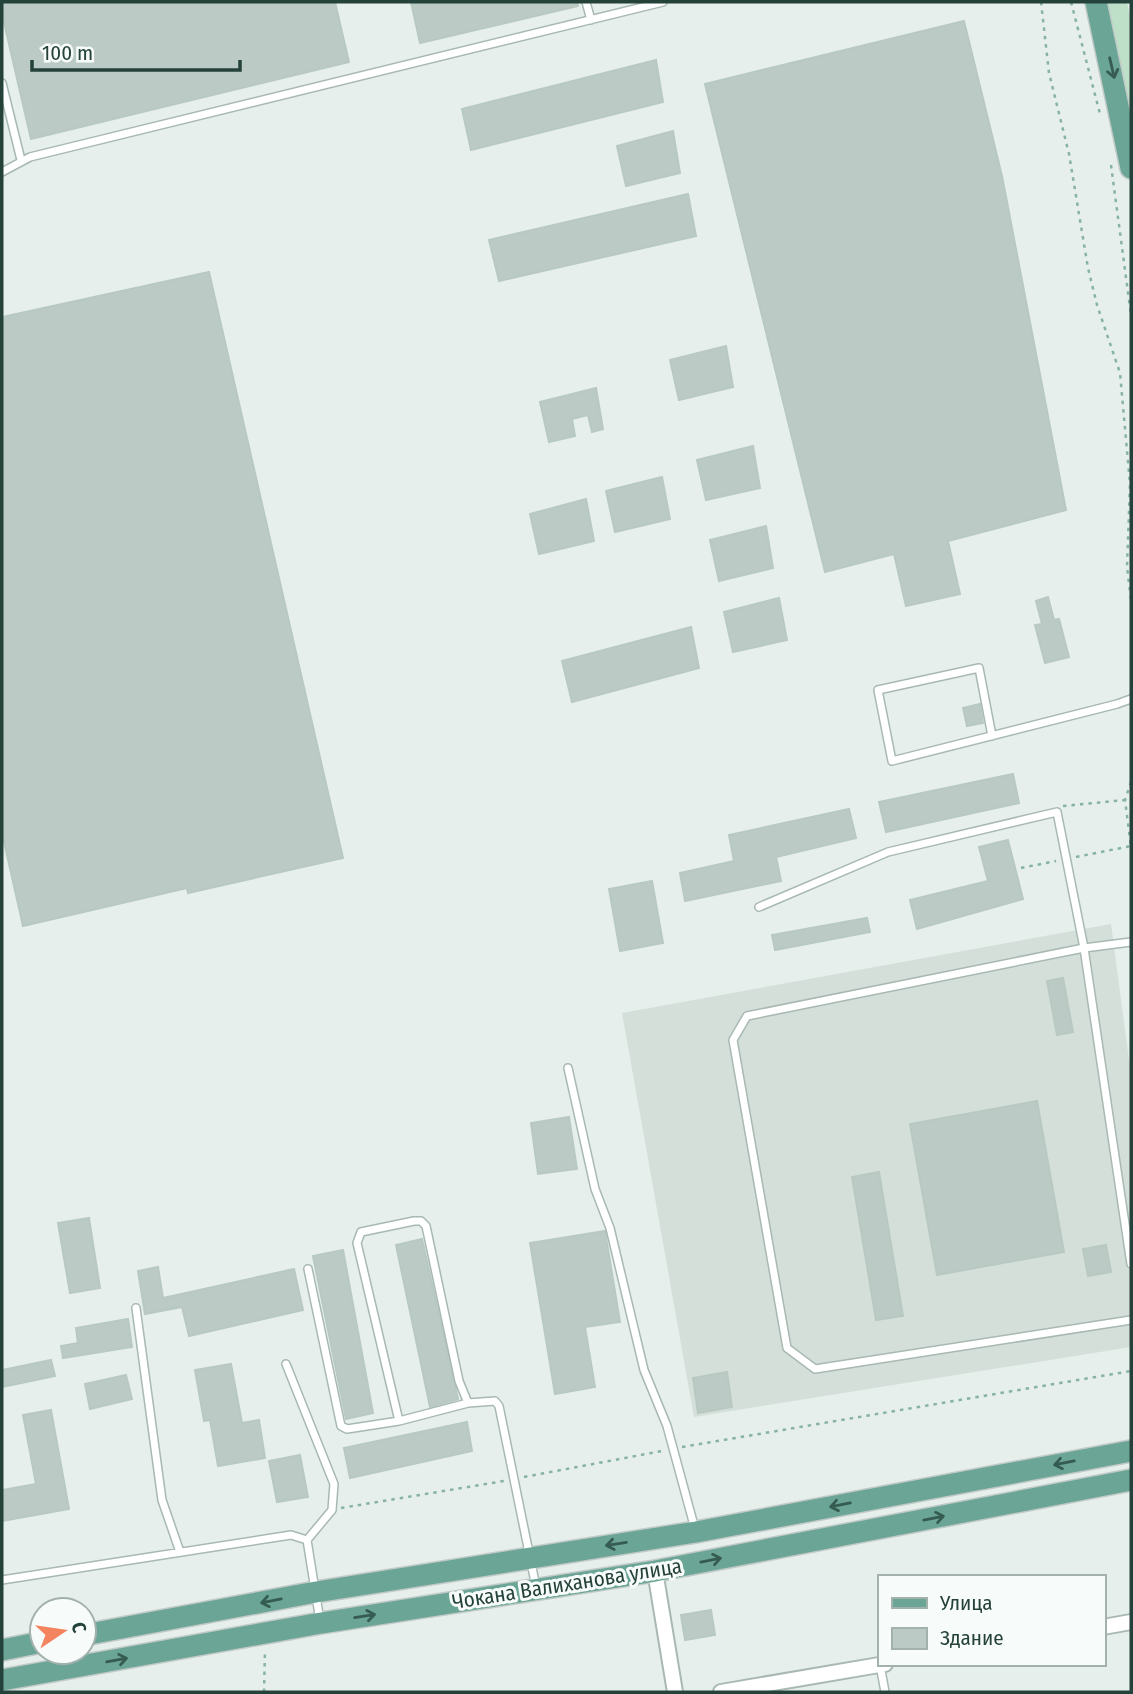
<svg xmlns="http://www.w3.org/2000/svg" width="1133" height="1694" font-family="'Fira Sans Condensed',sans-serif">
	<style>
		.built { fill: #d4dfda }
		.green { fill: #bfe0c8 }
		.building { fill: #bbcac4; stroke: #b8c9c2; stroke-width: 2 }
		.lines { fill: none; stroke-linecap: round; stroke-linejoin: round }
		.service-casing { stroke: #a8b8b2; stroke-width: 10 }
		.minor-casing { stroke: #a8b8b2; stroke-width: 18 }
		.primary-casing { stroke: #c2cac8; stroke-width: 24 }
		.path { stroke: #86b3a5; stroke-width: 2.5; stroke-dasharray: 3.5 5; stroke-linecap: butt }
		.service { stroke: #fff; stroke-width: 7 }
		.minor { stroke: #fff; stroke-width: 14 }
		.primary { stroke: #6aa596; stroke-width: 21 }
		.oneway { stroke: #365b51 }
		.labels { text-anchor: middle; stroke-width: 6; stroke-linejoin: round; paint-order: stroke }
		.street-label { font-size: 21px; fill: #24423a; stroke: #f7fbf9 }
	</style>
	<rect width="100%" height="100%" fill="#e6efeb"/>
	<!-- built -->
	<path class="built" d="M 1111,924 L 1131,1075 L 1131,1347 L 694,1417 L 622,1013 Z"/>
	<!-- green -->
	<path class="green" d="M 1106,2 L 1127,2 L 1131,21 L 1131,114 Z"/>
	<!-- building -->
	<path class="building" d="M 2,2 L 335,2 L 349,62 L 31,139 L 2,14 Z
		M 411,2 L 577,2 L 578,6 L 420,43 Z
		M 964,21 L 1002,176 L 1066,510 L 948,541 L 960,594 L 906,606 L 894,554 L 825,572 L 705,84 Z
		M 656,60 L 663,102 L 471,150 L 462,109 Z
		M 673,131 L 680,173 L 626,186 L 617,146 Z
		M 688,194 L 696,236 L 499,281 L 489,240 Z
		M 209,272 L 343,858 L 188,893 L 187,888 L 23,926 L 2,833 L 2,317 Z
		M 726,346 L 733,387 L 679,400 L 670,360 Z
		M 596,388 L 603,429 L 592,432 L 588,415 L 572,419 L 575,436 L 549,442 L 540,402 Z
		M 753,446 L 760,488 L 706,500 L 697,460 Z
		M 662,477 L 670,519 L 615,532 L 606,491 Z
		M 586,499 L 594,541 L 539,554 L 530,514 Z
		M 766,526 L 773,568 L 719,581 L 710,540 Z
		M 1048,597 L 1054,620 L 1059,619 L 1069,657 L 1045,663 L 1035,625 L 1042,624 L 1036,601 Z
		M 779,598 L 787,640 L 733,652 L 724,612 Z
		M 691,627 L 699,668 L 572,702 L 562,661 Z
		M 980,704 L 983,723 L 967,726 L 963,708 Z
		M 1013,774 L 1019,803 L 886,832 L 879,802 Z
		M 849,809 L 856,838 L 776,857 L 781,881 L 685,901 L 680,873 L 734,861 L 729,835 Z
		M 1008,840 L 1023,899 L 917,929 L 910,900 L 988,881 L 979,847 Z
		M 652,881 L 663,943 L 620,951 L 609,889 Z
		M 867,918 L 870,932 L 775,950 L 772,935 Z
		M 1063,978 L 1073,1032 L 1057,1035 L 1047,981 Z
		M 1037,1101 L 1064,1252 L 937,1275 L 910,1124 Z
		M 569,1117 L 577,1169 L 538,1174 L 531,1123 Z
		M 879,1172 L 903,1316 L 876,1320 L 852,1177 Z
		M 89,1218 L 100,1288 L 70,1293 L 58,1223 Z
		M 605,1231 L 620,1322 L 585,1327 L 595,1387 L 555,1394 L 530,1243 Z
		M 422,1239 L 458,1399 L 430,1407 L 396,1245 Z
		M 1106,1245 L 1111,1272 L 1088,1276 L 1083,1249 Z
		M 343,1250 L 373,1413 L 346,1419 L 313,1256 Z
		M 158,1267 L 163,1298 L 294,1269 L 303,1310 L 189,1336 L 182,1307 L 145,1314 L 138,1271 Z
		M 128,1319 L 132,1347 L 63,1358 L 61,1346 L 78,1343 L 76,1328 Z
		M 51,1360 L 55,1376 L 2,1387 L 2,1370 Z
		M 231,1364 L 242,1423 L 259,1420 L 265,1458 L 218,1466 L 210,1420 L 204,1421 L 195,1370 Z
		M 727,1372 L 732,1407 L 698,1413 L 693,1378 Z
		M 126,1375 L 132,1399 L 90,1409 L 85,1384 Z
		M 51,1410 L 69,1509 L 2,1521 L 2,1490 L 36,1484 L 23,1415 Z
		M 467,1422 L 472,1451 L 350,1478 L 344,1448 Z
		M 300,1455 L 308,1497 L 277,1502 L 269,1461 Z
		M 711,1610 L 715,1635 L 685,1640 L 681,1615 Z"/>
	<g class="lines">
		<defs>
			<path id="service" d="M 586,2 L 591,20
				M 2,83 L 21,160
				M 2,172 L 30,157 L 663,2
				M 992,736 L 979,668 L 878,690 L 892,761 L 1117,704 L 1131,699
				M 759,907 L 888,852 L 1057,812 L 1084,948 L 1131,1264
				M 1131,942 L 1084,948 L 747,1016 L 733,1040 L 787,1348 L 815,1369 L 1131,1320
				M 568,1068 L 595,1189 L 610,1228 L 644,1370 L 667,1426 L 695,1529
				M 308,1269 L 341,1426 L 347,1429 L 399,1421 L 468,1403 L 495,1401 L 499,1406 L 536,1587
				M 136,1308 L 162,1500 L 180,1552
				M 286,1364 L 334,1484 L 332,1510 L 307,1540
				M 399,1421 L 357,1243 L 361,1232 L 414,1221 L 421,1221 L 426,1226 L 459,1381 L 468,1403
				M 2,1580 L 291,1535 L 307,1540 L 320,1621
				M 880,1665 L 885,1692"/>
			<path id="minor" d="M 655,1571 L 675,1692
				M 1103,1627 L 1131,1622
				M 721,1692 L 885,1664"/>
			<path id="primary" d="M 1096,2 L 1131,168
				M 84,1635 L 316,1592 L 696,1532 L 1131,1451
				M 2,1650 L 42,1642
				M 2,1680 L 321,1623 L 655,1571 L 1131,1480"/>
		</defs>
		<!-- service casing -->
		<use href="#service" class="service-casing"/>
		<!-- minor casing -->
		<use href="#minor" class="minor-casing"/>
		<!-- primary casing -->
		<use href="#primary" class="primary-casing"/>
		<!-- path -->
		<path class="path" d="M 1041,2 L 1049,73 L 1069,154 L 1088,268 L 1097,305 L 1120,373 L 1130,484 L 1127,567 L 1131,600
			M 1071,2 L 1100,114
			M 1111,165 L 1131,315
			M 1131,782 L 1125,800 L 1131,847
			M 1063,806 L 1125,800
			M 1076,857 L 1131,846
			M 1021,868 L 1056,861
			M 682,1447 L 1131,1371
			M 524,1477 L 662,1451
			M 341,1508 L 504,1481
			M 264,1692 L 265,1650"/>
		<!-- service -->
		<use href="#service" class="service"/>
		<!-- minor -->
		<use href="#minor" class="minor"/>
		<!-- primary -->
		<use href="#primary" class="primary"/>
	</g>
	<!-- one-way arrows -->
	<defs><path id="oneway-shaft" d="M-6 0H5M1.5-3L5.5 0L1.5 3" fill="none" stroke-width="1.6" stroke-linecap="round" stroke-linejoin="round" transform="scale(1.75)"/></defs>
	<g class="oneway">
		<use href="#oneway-shaft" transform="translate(1112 68) rotate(77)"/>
		<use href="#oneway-shaft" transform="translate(1064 1463) rotate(169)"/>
		<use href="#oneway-shaft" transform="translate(840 1505) rotate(169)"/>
		<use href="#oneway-shaft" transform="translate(934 1518) rotate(-11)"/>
		<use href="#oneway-shaft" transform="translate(616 1544) rotate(171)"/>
		<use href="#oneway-shaft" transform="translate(711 1560) rotate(-11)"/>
		<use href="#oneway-shaft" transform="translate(271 1601) rotate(169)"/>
		<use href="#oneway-shaft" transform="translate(365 1616) rotate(-9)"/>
		<use href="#oneway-shaft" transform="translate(117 1660) rotate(-10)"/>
	</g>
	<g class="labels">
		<!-- street labels -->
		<g class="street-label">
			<text transform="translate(567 1584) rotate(-9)" y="7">Чокана Валиханова улица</text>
		</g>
	</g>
	<!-- border -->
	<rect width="1133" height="1694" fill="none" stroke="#24423a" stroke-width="7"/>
	<!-- legend -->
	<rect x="878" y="1575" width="228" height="91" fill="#f7fbf9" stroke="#a3b1ad" stroke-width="2"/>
	<rect x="892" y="1598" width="35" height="10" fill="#6aa596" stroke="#a3b1ad" stroke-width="2"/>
	<text x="940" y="1610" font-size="21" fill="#24423a">Улица</text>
	<rect x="892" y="1628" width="35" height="21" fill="#bbcac4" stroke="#a3b1ad" stroke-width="2"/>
	<text x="940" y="1645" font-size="21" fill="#24423a">Здание</text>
	<!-- north arrow -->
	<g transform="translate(63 1631) rotate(77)"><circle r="33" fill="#f7fbf9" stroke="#a3b1ad" stroke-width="2"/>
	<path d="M0-5L12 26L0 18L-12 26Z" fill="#f4845f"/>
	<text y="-10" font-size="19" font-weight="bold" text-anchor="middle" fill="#24423a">С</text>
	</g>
	<!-- scale -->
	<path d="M32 60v10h208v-10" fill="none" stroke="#24423a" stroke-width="3.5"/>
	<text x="42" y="60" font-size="21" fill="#24423a" stroke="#f7fbf9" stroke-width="5" paint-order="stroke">100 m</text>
</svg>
